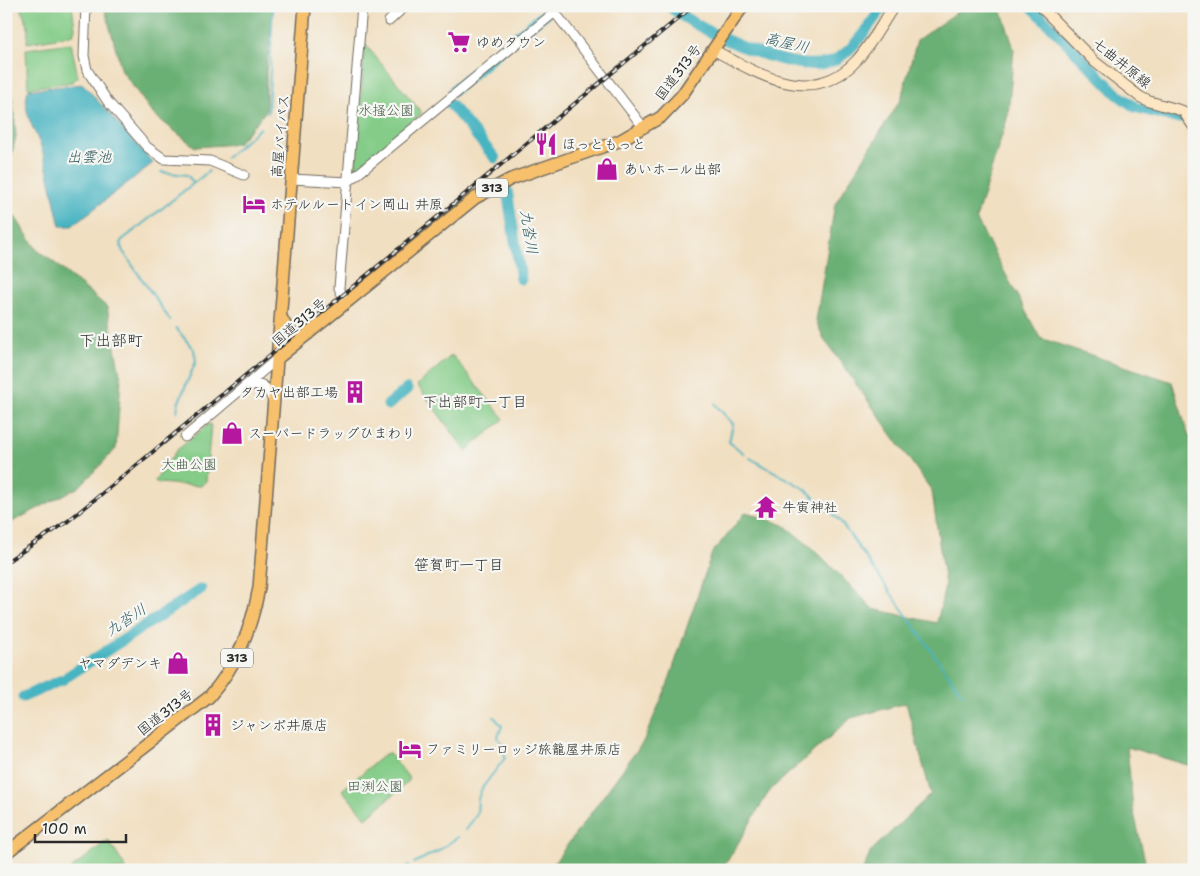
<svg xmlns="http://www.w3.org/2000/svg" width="1200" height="876" font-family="'Shantell Sans','Klee One',sans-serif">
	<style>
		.green { fill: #84cc88; stroke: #587c5a }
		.forest { fill: #6bb074; stroke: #4b6e50 }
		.water { fill: #46b4c1; stroke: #387076 }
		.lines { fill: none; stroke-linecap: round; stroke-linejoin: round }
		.stream { stroke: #46b4c1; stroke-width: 2 }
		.river { stroke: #46b4c1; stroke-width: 11 }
		.tertiary-casing { stroke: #706a60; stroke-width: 11 }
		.secondary-casing { stroke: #706a60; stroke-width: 12 }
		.trunk-casing { stroke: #706a60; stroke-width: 14 }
		.tertiary { stroke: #fff; stroke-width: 9 }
		.secondary { stroke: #fce6c4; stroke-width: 10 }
		.trunk { stroke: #f7c06c; stroke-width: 11 }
		.rail-casing { stroke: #2b2b2b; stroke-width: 4 }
		.rail { stroke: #f6f6f2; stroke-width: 2; stroke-dasharray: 5.5; stroke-linecap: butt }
		.labels { text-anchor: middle; stroke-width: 4.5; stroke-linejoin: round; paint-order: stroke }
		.shield { fill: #f6f6f2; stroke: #686867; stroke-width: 1 }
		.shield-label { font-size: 12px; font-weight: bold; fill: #2b2b2b }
		.poi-label { font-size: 14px; fill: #2b2b2b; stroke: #f6f6f2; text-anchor: start }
		.street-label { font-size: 14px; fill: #2b2b2b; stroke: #f6f6f2 }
		.park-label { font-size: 14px; fill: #465b47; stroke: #f6f6f2 }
		.water-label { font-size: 15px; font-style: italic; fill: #345b60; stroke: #f6f6f2 }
		.neighbourhood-label { font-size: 15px; fill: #2b2b2b; stroke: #f6f6f2 }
		.quarter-label { font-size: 16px; fill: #2b2b2b; stroke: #f6f6f2 }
	</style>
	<rect width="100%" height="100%" fill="#f6f6f2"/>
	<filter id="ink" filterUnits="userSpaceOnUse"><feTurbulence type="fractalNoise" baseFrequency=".02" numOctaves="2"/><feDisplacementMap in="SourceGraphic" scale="10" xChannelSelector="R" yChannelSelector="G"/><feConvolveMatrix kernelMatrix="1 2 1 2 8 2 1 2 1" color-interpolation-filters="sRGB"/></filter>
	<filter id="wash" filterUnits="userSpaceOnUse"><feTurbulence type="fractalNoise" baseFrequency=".0096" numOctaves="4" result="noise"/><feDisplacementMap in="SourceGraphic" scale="20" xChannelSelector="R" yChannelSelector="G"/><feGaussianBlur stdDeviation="1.12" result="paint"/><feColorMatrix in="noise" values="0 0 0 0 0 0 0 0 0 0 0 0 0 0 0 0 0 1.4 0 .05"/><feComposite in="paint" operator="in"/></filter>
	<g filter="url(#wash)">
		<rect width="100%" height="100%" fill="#f1dfc1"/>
		<!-- green -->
		<path class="green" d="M 20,6 L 72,6 L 75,28 L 73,35 L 27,43 L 28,26 Z
			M 71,43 L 78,77 L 72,82 L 28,88 L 26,49 Z
			M 365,44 L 422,113 L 355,172 Z
			M 451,356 L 453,356 L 504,419 L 466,451 L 417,385 Z
			M 209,424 L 211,424 L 206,481 L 201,486 L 157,483 L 155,481 L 176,451 Z
			M 389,753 L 409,778 L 409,781 L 366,818 L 342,790 L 385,754 Z
			M 108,840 L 127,870 L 71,870 L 71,869 Z"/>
		<!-- forest -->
		<path class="forest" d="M 104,6 L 274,6 L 266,71 L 266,111 L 237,144 L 195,147 L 153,114 L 122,71 Z
			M 966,6 L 986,6 L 1002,12 L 1014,49 L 1008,115 L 976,219 L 1040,338 L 1172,382 L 1189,437 L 1194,437 L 1194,767 L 1127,747 L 1133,809 L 1147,870 L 863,870 L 871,851 L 931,794 L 906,703 L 851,718 L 770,790 L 722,870 L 549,870 L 643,742 L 667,686 L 712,553 L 746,512 L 784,525 L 819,554 L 873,609 L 937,623 L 945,586 L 932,491 L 824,339 L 816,321 L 835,204 L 901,99 L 917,40 Z
			M 6,24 L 16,136 L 6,177 Z
			M 6,203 L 37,250 L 51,260 L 107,307 L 121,379 L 116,449 L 79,487 L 6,525 Z"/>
		<!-- water -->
		<path class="water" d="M 83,84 L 153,163 L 72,226 L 60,226 C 54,202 50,177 43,153 C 37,131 21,115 28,90 Z"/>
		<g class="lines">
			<!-- stream -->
			<path class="stream" d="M 268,113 L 273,6
				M 226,158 L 260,128
				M 161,172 L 187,175 L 193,182
				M 170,320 L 122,250 L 121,241 L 209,171
				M 176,328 L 194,350 L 196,361 L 178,404 L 177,412
				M 715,404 L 733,424 L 729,442 L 745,454
				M 750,458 L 805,489 L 840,521 L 962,694
				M 466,830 L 477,814 L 478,799 L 482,788 L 505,758 L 504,748 L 498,737 L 502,726 L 494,717
				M 414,863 L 438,851 L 458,837
				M 401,870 L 409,866"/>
			<!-- river -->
			<path class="river" d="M 669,6 C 698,31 799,79 835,60 C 856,49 869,24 884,6
				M 1031,6 L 1117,94 L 1135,107 L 1175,118 L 1194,117
				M 508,43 L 545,14
				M 454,90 L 503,48
				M 451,105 L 495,158
				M 507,190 L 521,279
				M 388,405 L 407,389
				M 68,676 L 201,589
				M 23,697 L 64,679"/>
		</g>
	</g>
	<g filter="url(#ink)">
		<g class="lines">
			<defs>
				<path id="tertiary" d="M 86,6 L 84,56 L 87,70 L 108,102 L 147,147 L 164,159 L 210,161 L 244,175
					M 550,6 L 644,128
					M 389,21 L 405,6
					M 291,179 L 348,182 L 555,12
					M 346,303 L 339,288 L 362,6
					M 246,386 L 262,385 L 268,390 L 273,401
					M 185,437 L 278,358"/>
				<path id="secondary" d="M 1040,6 L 1095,62 L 1140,97 L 1148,101 L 1183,111 L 1194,127
					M 714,50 C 759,75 813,108 857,60 C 871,44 882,24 894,6"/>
				<path id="trunk" d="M 281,317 L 288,330 L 297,337 L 308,334
					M 278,358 L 475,198 L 511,179 L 619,141 L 661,117 L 682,95 L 743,6
					M 6,853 L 209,697 C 237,665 251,630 259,588 L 305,6"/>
			</defs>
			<!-- tertiary casing -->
			<use href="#tertiary" class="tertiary-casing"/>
			<!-- secondary casing -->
			<use href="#secondary" class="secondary-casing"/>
			<!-- trunk casing -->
			<use href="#trunk" class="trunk-casing"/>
			<!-- tertiary -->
			<use href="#tertiary" class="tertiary"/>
			<!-- secondary -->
			<use href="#secondary" class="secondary"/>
			<!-- trunk -->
			<use href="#trunk" class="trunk"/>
			<defs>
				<path id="rail" d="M 6,562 L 68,521 L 115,483 L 693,6"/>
			</defs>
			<!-- rail casing -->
			<use href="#rail" class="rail-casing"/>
			<!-- rail -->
			<use href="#rail" class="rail"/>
		</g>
	</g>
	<!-- icons -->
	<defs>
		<symbol id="supermarket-bare" viewBox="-9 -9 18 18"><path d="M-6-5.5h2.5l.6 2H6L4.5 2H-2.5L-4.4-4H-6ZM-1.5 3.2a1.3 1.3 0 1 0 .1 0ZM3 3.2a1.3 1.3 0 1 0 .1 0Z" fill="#b5179e" stroke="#f6f6f2" stroke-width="2.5" paint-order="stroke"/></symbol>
		<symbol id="restaurant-bare" viewBox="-9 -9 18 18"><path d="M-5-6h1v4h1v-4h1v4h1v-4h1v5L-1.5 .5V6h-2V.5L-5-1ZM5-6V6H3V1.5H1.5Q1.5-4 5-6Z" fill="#b5179e" stroke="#f6f6f2" stroke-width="2.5" paint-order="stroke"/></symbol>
		<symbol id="shop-bare" viewBox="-9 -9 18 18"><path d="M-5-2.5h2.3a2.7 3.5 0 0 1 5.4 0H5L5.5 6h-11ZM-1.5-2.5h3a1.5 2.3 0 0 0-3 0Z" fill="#b5179e" stroke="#f6f6f2" stroke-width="2.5" paint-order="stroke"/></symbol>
		<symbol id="hotel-bare" viewBox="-9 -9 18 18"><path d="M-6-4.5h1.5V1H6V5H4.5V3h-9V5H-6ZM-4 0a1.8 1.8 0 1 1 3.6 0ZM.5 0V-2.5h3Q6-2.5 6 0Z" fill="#b5179e" stroke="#f6f6f2" stroke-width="2.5" paint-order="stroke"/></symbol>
		<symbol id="building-bare" viewBox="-9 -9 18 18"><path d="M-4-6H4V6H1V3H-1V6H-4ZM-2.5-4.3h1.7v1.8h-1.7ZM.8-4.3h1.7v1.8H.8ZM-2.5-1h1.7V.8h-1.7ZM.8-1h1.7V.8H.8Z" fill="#b5179e" stroke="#f6f6f2" stroke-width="2.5" paint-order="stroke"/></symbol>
		<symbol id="temple-bare" viewBox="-9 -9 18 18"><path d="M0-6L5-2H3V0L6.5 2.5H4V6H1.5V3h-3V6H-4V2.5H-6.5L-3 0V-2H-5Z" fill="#b5179e" stroke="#f6f6f2" stroke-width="2.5" paint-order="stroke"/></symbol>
	</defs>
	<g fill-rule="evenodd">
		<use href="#supermarket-bare" x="443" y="26" width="32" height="32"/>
		<use href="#restaurant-bare" x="530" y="128" width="32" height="32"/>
		<use href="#shop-bare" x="591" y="153" width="32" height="32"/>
		<use href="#hotel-bare" x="238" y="188" width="32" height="32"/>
		<use href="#building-bare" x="339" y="376" width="32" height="32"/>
		<use href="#shop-bare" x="216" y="417" width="32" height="32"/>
		<use href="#temple-bare" x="750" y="491" width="32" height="32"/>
		<use href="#shop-bare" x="162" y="647" width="32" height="32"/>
		<use href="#building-bare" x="197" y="709" width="32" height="32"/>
		<use href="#hotel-bare" x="394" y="733" width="32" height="32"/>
	</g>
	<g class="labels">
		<!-- shield labels -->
		<g class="shield">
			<rect x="476" y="178.5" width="32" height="19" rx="4"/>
			<rect x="221" y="648.5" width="32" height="19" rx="4"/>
		</g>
		<g class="shield-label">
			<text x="492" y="192">313</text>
			<text x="237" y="662">313</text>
		</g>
		<!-- poi labels -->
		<g class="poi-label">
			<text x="476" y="47">ゆめタウン</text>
			<text x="562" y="149">ほっともっと</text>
			<text x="624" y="174">あいホール出部</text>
			<text x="270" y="209">ホテルルートイン岡山 井原</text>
			<text x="338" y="397" text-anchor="end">タカヤ出部工場</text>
			<text x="248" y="438">スーパードラッグひまわり</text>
			<text x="782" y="512">牛寅神社</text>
			<text x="162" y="668" text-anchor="end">ヤマダデンキ</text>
			<text x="230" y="730">ジャンボ井原店</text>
			<text x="426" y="754">ファミリーロッジ旅籠屋井原店</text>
		</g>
		<!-- street labels -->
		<g class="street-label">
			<text transform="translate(1122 63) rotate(39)" y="5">七曲井原線</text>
			<text transform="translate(678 72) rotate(-53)" y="5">国道313号</text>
			<text transform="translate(280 136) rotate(-85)" y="5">高屋バイパス</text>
			<text transform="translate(299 322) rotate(-40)" y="5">国道313号</text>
			<text transform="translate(165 712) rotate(-38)" y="5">国道313号</text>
		</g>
		<!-- park labels -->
		<g class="park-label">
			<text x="386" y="115">水掻公園</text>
			<text x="189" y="469">大曲公園</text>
			<text x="375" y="791">田渕公園</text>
		</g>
		<!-- water labels -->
		<g class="water-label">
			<text transform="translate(787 43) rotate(13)" y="5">高屋川</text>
			<text x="89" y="162">出雲池</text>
			<text transform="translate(529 232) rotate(81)" y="5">九沓川</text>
			<text transform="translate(126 620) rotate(-33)" y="5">九沓川</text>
		</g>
		<!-- neighbourhood labels -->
		<g class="neighbourhood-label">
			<text x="475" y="407">下出部町一丁目</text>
			<text x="459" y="570">笹賀町一丁目</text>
		</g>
		<!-- quarter labels -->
		<g class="quarter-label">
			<text x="111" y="346">下出部町</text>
		</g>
	</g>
	<!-- margin -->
	<rect width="1200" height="876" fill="none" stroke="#f6f6f2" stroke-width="25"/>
	<!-- scale -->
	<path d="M35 834v8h91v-8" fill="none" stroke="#2b2b2b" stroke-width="2.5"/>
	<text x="42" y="834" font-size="15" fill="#2b2b2b" stroke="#f6f6f2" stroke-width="4" paint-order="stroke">100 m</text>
</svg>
